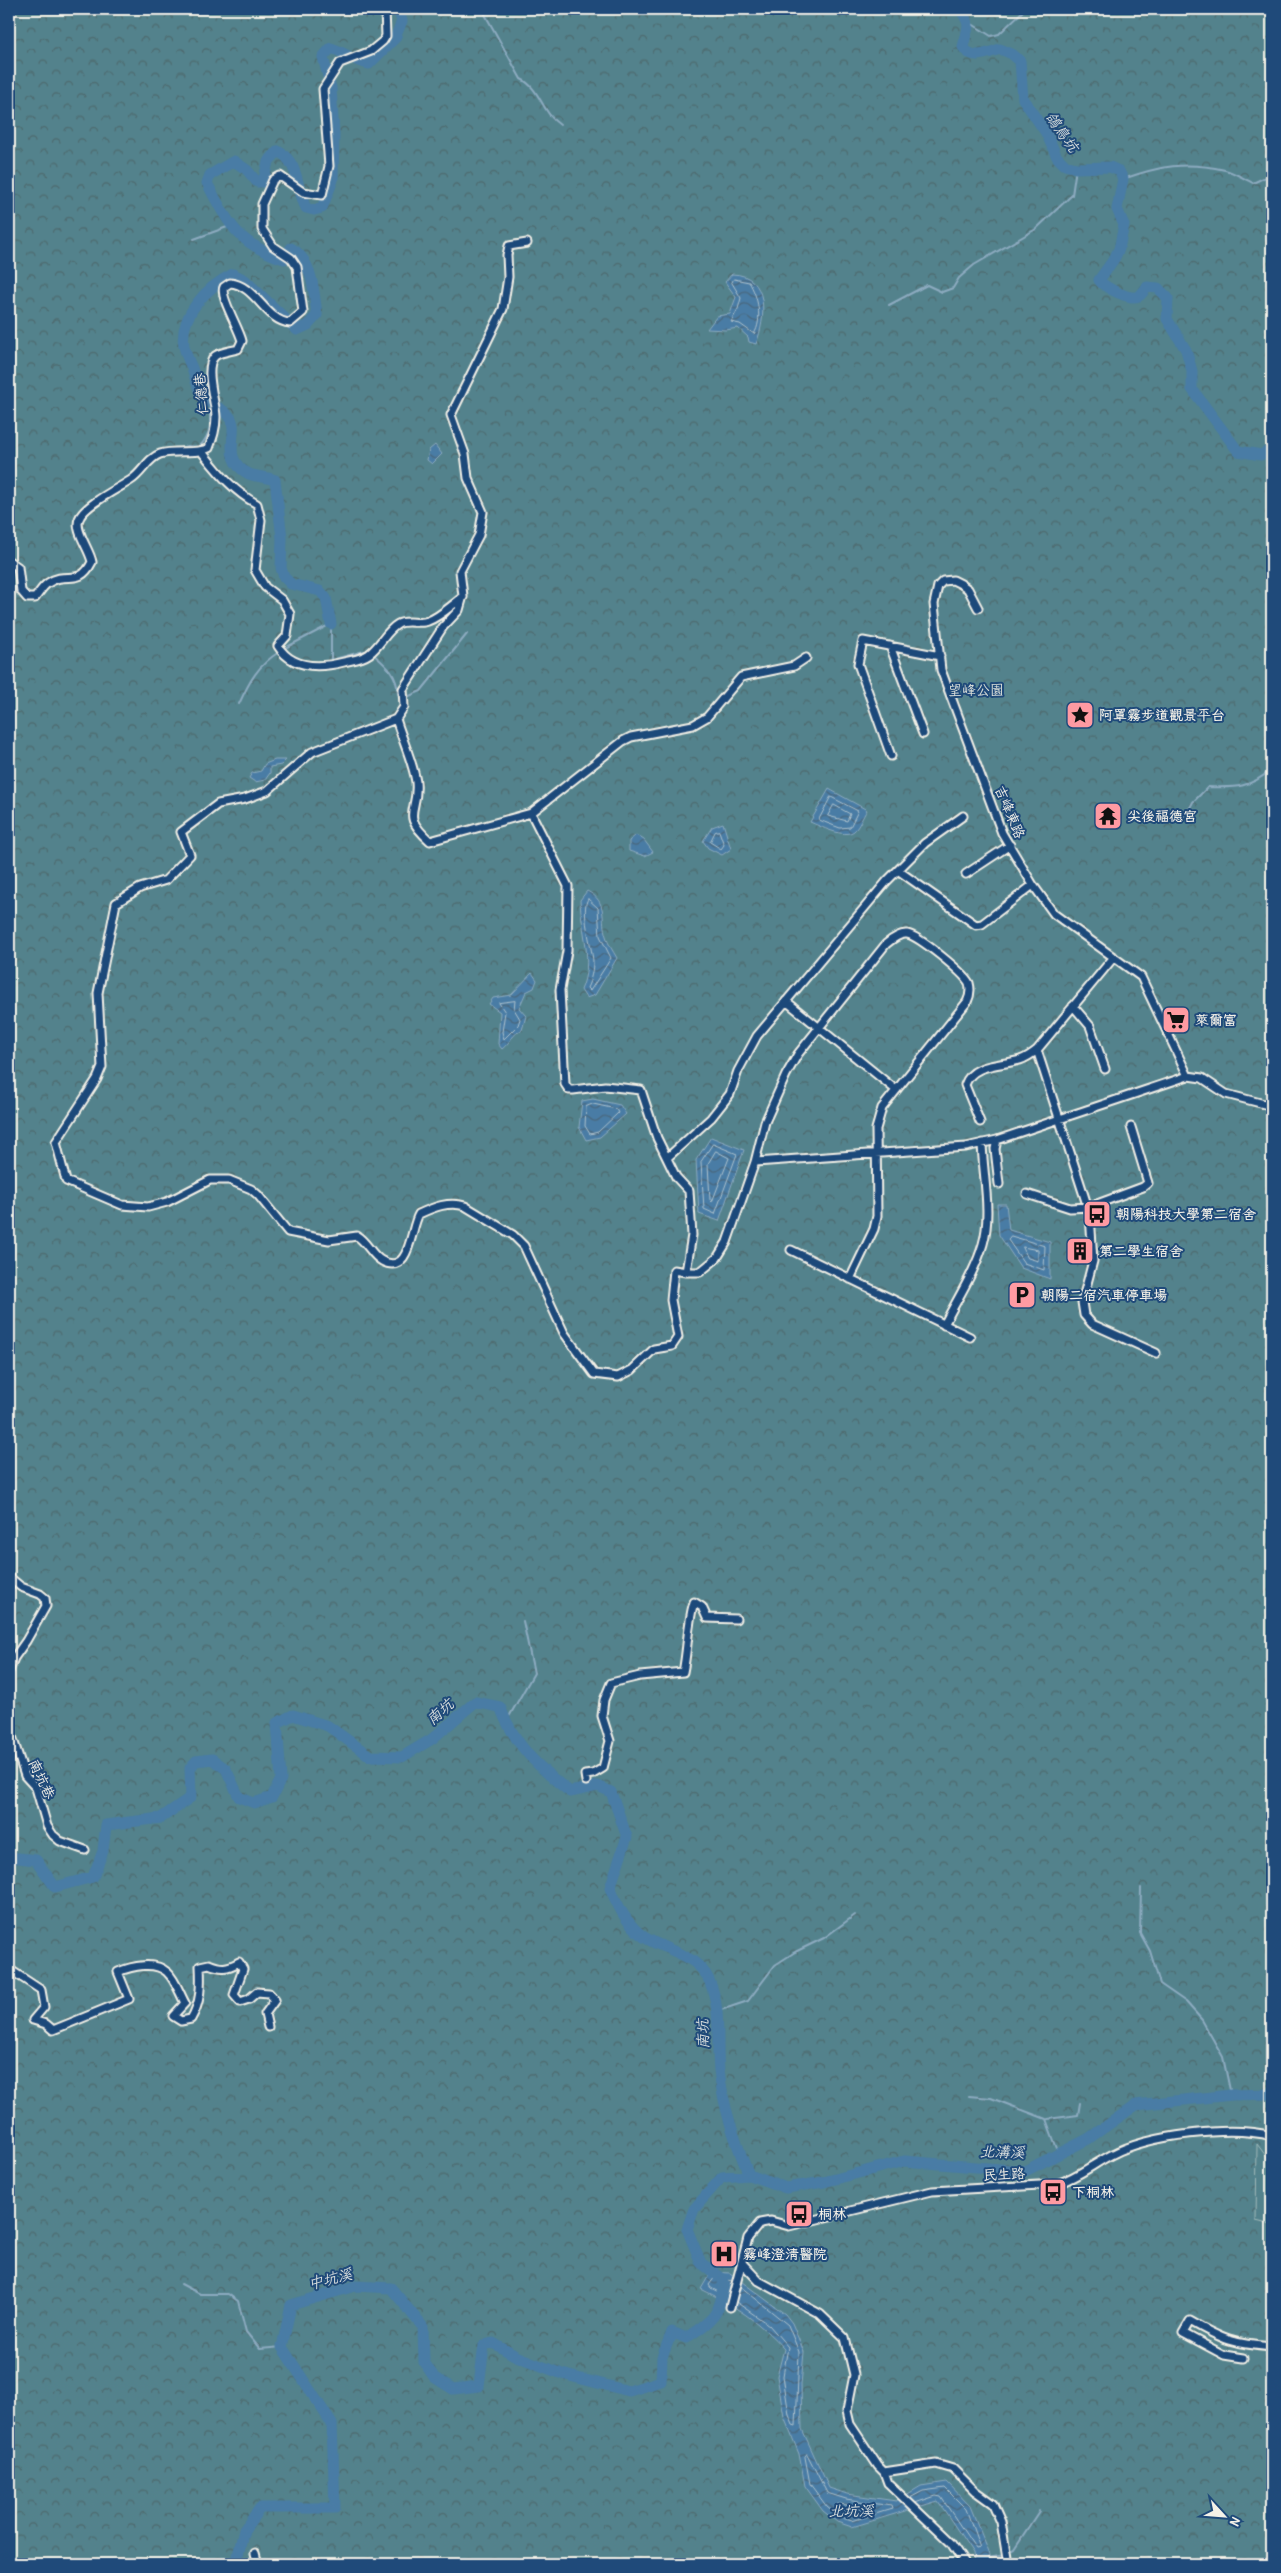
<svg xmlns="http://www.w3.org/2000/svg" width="1281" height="2573" font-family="'Patrick Hand','LXGW WenKai TC',sans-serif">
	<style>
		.forest { fill: url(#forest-crowns); stroke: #a3baba }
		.pitch { fill: #52828c; stroke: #a3baba }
		.water { fill: url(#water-waves); stroke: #8dabc0 }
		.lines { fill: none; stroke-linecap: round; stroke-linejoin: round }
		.shore { stroke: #afc2cd; stroke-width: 1 }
		.stream { stroke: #8dabc0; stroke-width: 2 }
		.river { stroke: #487ca5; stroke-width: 11 }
		.minor-casing { stroke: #f4f1e8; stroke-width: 11 }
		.minor { stroke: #1f4a7a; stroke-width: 7 }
		.labels { text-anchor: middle; stroke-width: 4; stroke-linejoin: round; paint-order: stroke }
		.street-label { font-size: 14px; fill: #f4f1e8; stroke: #1f4a7a }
		.park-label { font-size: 14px; fill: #dce0da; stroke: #1f4a7a }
		.poi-label { font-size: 14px; font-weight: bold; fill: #f4f1e8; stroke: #1f4a7a; text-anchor: start }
		.water-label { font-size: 15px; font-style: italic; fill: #dadfde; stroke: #1f4a7a }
	</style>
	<defs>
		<pattern id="forest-crowns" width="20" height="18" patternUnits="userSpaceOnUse" patternTransform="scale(1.25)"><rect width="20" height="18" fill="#52828c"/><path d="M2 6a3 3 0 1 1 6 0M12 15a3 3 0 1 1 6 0" fill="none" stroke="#4e686c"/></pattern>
		<pattern id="water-waves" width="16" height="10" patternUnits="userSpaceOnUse" patternTransform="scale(1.25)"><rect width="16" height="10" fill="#487ca5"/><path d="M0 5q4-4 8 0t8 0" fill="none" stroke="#48657a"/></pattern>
	</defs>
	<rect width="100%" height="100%" fill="#1f4a7a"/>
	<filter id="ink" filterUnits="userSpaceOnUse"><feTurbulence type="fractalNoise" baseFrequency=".02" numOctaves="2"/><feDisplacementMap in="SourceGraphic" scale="10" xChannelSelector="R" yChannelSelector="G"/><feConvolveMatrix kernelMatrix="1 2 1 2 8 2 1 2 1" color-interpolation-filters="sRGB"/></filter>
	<g filter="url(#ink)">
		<!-- forest -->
		<path class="forest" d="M 9,9 L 1272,9 L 1272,2564 L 9,2564 Z"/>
		<!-- pitch -->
		<path class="pitch" d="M 1257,2144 L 1272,2164 L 1272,2225 L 1256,2221 Z"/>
		<!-- water -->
		<path class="water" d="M 732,274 C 770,275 766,318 756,344 L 749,342 L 748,337 L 738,328 L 726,330 L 707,329 L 717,316 L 730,314 L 736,297 L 725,282 Z
			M 435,445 L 442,454 L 432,464 L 427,460 L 429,450 Z
			M 275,760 L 286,760 L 281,765 L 270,767 L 270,773 L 265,780 L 255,782 L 249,778 L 252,773 L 261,771 L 265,764 Z
			M 829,789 L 867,810 C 863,816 859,827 854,831 C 844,839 820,826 810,822 Z
			M 723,823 L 731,849 L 722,855 L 708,848 L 703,841 L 712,827 Z
			M 636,835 L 644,840 L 653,852 L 645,856 L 629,851 L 629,841 Z
			M 587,891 C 609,902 600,919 606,936 C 608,944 613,951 617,958 L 595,995 L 586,998 L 581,990 C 594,961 581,930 580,900 Z
			M 532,973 L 537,980 L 534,988 L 526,992 L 519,1008 L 526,1016 L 522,1030 C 513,1033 510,1043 502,1049 L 498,1044 L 500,1012 L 489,1004 L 493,998 L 511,995 Z
			M 593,1099 L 620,1105 L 626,1114 L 600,1137 L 586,1140 L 579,1127 L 582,1101 Z
			M 711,1137 L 744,1150 L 719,1221 L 699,1214 L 696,1160 Z
			M 997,1204 L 1006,1204 L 1009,1230 L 1050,1242 L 1050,1279 L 1021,1268 L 999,1235 Z
			M 711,2272 L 730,2273 L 785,2314 L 792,2323 L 804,2352 L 801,2385 L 802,2429 L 829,2488 L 847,2494 L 896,2501 L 921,2486 L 947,2482 L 970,2506 L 990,2555 L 989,2564 L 974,2564 L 973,2553 L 938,2501 L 852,2527 L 837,2522 L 823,2511 L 805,2486 L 799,2454 L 784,2417 L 777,2376 L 784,2349 C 761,2323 733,2304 701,2289 Z"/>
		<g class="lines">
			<!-- shore -->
			<path class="shore" d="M 734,279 L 749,282 C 758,296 763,320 754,334 L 740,324 L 731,322 L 738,309 L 741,298 L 732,283 Z
				M 831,797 L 858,811 L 850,827 L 840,828 L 819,820 Z
				M 834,805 L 850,814 L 847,821 L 828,816 Z
				M 719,831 L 724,845 L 721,849 L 710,842 L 715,832 Z
				M 588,899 L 598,908 L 600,936 L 611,958 L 590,991 L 587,988 C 591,980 593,970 593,961 C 592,947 580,909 588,899 Z
				M 515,1001 L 514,1009 L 520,1019 L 518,1025 L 504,1039 L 502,1032 L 505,1012 L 499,1003 Z
				M 593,1104 L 616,1109 L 618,1113 L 598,1132 L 590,1134 L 585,1126 L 586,1107 Z
				M 713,1144 L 737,1154 L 715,1214 L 704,1209 L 701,1162 Z
				M 716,1151 L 729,1158 L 712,1202 L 710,1200 L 708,1164 Z
				M 1011,1236 L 1045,1246 L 1044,1270 L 1024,1263 L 1008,1240 Z
				M 1023,1247 L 1038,1250 L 1038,1261 L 1028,1258 Z
				M 728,2297 L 711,2288 L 709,2285 L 715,2277 L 732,2281
				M 736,2302 L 769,2325 L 788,2347 L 783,2376 L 789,2415 L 793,2425 L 796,2426 L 799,2352 L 788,2325 L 740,2286
				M 807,2454 L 827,2493 L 846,2499 L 891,2506 L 892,2509 L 852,2521 L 839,2517 L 827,2507 L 810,2484 L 805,2457 Z
				M 910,2498 L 923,2491 L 945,2488 L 966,2509 L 980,2548 L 976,2549 L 941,2497 L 936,2496 L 915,2503
				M 840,2504 L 862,2508 L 864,2511 L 851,2515 L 837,2508 L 837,2505 Z"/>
			<!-- stream -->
			<path class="stream" d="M 482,9 L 521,79 C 540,88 542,113 560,125
				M 969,22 L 991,36 L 999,34 L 1025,9
				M 1123,179 C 1160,166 1185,161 1225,170 C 1234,172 1244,179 1253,183 L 1272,174
				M 194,239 L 230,226
				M 889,305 L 927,285 L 942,292 L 953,288 L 959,278 L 974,265 L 1036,229 L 1072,195 L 1076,168
				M 177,449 L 187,446 L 199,447 C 212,434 211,422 209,404
				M 331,624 L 331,660 L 364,651 L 368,653
				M 283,649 L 331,624
				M 373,654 C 388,667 397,674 398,694 L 402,697
				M 407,697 L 421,691 L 467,634
				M 239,704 C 249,682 258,665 279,652
				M 1182,822 L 1193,802 L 1208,787 C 1236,788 1250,788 1272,769
				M 506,1722 L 534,1673 L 523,1621
				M 1141,1888 L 1140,1933 L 1150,1951 L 1160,1984 L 1186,2002 L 1202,2020 L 1223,2057 L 1231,2095
				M 718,2011 L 748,2001 L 775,1965 L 795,1952 L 824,1938 L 855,1915
				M 969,2096 L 991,2098 L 1046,2119 L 1059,2154
				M 1048,2119 L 1078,2115 L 1080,2103
				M 181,2284 L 200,2294 L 228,2294 L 238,2301 L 246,2332 L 260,2349 L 282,2347
				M 1008,2552 L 1014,2549 L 1039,2511
				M 989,2558 L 1004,2555"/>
			<!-- river -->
			<path class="river" d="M 960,9 C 973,28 967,27 963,47 C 972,61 987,53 1000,49 L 1012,54 L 1020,61 L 1023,99 L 1046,133 L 1057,157 L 1065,165 L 1076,168 L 1110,167 L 1119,171 L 1123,179 L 1117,209 L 1124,225 L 1119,249 L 1114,259 L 1099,280 C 1104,287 1130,301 1139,296 C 1142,294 1145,289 1147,287 L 1158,288 L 1168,298 L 1167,319 L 1186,350 L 1192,371 L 1192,389 L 1238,451 L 1261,455 L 1272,449
				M 331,624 L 326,598 L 320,591 L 291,584 L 284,577 L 281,568 L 282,538 L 275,480 C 267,477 257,477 249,474 C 218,458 241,433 230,417 C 223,407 210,406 203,396 C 197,389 195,377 192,368 C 189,361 185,353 184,346 C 179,315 207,287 233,274 L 245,280 L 297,330 L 308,325 L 317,315 C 314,293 313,260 291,248 L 284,259 C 237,244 229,224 207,183 L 210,175 L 234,161 L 247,170 L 257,182 L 263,182 L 268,162 L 278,151 C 300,163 296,189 306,208 L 314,210 L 322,208 L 333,180 L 334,134 L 331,88 L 323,57 L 331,48 C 345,52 354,62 369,64 L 395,38 L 402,21 L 398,9
				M 9,1857 L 36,1860 L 55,1887 L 93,1877 L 103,1851 L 106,1825 L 161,1818 L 191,1797 L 190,1768 L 196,1761 L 212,1759 L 226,1769 L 239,1797 L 254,1803 L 272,1797 L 281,1779 L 277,1723 L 293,1715 L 328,1726 L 370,1756 L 402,1757 L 432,1739 L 475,1702 L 500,1707 C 516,1747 537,1766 570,1792 L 598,1786 L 611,1792 L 627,1837 L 610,1888 C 618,1906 627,1925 644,1937 C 666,1951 697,1954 709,1980 C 722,2009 716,2040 719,2070 C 723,2107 735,2141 749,2175
				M 723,2279 L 701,2263 L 687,2229 L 694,2209 L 722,2177 L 749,2175 L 786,2188 L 824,2182 L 904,2161 L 1025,2171 L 1088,2139 L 1136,2105 L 1231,2095 L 1272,2094
				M 236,2564 L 244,2530 L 260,2508 L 335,2508 L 332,2424 L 282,2347 L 291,2305 L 355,2286 L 391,2288 L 423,2327 L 424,2362 L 434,2377 L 453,2389 L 479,2386 L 484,2345 L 493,2343 L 516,2356 L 562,2374 L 629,2391 L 661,2381 L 662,2357 L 672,2332 L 686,2338 C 710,2322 722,2315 723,2284"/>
			<defs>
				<path id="minor" d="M 527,243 L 509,246 L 507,255 L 508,277 L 503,309 L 451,415 L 465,454 L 468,478 L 483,512 L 479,535 L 460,571 L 463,596 L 459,610 L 443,627 L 403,689 L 404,707 L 396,719 L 312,752 L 267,791 L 245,799 L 218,804 L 181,832 L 190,855 L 166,880 L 140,888 L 116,903 L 98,993 L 102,1067 L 97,1079 L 56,1142 L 66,1181 L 122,1205 L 148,1207 L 167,1202 L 210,1180 L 229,1180 L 251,1189 L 258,1195 L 288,1232 L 329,1240 L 357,1236 C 367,1242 372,1256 382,1261 C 411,1276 410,1228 419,1214 C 434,1207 449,1201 465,1206 L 513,1235 L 524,1246 L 564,1333 L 594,1374 L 618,1377 L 632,1370 L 654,1349 L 672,1346 L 678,1337 L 671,1300 L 674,1270 L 686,1272
					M 202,452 C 219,473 233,491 257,504 L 261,520 L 255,570 L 265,587 L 282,600 L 290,614 L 287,636 L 278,646 C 292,669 320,668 344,662 C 352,660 362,659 369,654 C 381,645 386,631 398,624 C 407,619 419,625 428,621 C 440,617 453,604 463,597
					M 9,561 L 18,567 L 21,591 L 27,598 L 35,598 C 39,593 43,586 48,583 C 67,570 79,588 92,562 C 90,550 74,530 79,519 C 84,505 119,488 131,480 C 142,473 148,458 160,454 C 176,449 196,455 209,448 C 213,437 216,429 216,417 C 216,403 203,367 215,356 C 220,352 231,351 238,349 L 242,341 C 239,328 219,296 224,287 L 230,283 C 256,285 265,321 290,323 L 303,312 L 297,267 L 291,258 L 273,246 L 262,229 L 262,204 L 273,180 L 280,176 L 303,192 L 322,195 L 329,166 L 323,89 L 340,63 L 371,51 L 383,41 L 386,36 L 385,9
					M 978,608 L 968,589 L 961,584 L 953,580 L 943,581 L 938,586 L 934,604 L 941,670 L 1002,833 L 1033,885 L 1054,914 L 1141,977 L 1188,1076
					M 890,646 L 923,734
					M 396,719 C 402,739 413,762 416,782 C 419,813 399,813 430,841 L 531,813 L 623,741 L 631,737 L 693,725 L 707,717 L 741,677 L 794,666 L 806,658
					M 891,756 L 858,664 L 863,641 L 940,656
					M 531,813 L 568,886 L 567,951 L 560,990 L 565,1084 L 569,1090 L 573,1090 L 605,1086 L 641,1090 L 657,1138 L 676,1177 L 689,1191 L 692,1235 L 686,1272 L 700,1272 L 717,1258 L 727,1242 L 755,1162 L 765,1122 L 786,1075 L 798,1054 L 886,944 C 892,939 900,933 907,934 C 919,936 964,973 969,983 C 971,990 970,996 967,1002 L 882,1108 L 876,1129 L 877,1216 L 874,1229 L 850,1279
					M 899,871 L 976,925 L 982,924 L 1033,885
					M 966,874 L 1010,845
					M 786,1001 L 896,1090
					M 1073,1006 L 1090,1026 L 1105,1069
					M 1037,1050 L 1090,1214 L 1093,1261 L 1082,1302 L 1084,1315 L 1092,1324 L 1156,1353
					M 980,1122 L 965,1085 C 972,1063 1000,1066 1020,1060 C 1026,1058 1032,1054 1037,1050 L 1114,957
					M 997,1140 L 995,1149 L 999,1184
					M 668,1157 L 711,1118 L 730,1094 L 738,1071 L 757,1036 L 887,881 L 925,843 L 963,816
					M 755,1162 L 966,1147 L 997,1140 L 1188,1076 L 1202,1078 L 1226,1094 L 1272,1106
					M 1027,1194 L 1070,1208 L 1089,1207 L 1143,1187 L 1148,1183 L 1131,1127
					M 791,1250 L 970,1337
					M 944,1325 C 957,1299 975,1272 983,1244 C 992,1214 983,1175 982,1143
					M 9,1577 L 21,1587 L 40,1594 L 45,1598 L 46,1606 L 26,1641 L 14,1658 L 9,1671
					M 9,1727 L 25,1776 L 36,1788 L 47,1826 L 53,1835 L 60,1841 L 85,1850
					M 586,1781 L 585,1775 L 593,1774 L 603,1768 L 610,1741 L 602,1716 L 604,1700 L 611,1683 L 640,1676 L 683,1672 C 688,1649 687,1625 694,1602 L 702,1607 L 707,1618 L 736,1619
					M 9,1969 L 41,1990 L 44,2007 L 33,2020 L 46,2024 L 53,2030 L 129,1999 L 118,1972 C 132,1966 155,1961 167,1972 C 175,1979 180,1994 185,2003 L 173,2016 L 181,2021 L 191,2019 C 201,2002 201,1986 200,1966 L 209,1964 C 221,1969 227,1969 239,1962 L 243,1969 L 234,1995 L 240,2002 L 249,1999 L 257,1992 L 269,1993 L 275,2000 L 265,2014 L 268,2027
					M 743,2264 L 759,2281 L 820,2314 L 845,2338 L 854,2375 L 847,2411 L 850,2424 L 878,2466 L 884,2472 L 936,2464 L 953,2469 L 975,2491 L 993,2504 L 1001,2522 L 1008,2564
					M 730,2307 L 748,2238 L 760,2223 L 771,2221 L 789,2226 L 932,2191 L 1057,2184 C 1078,2177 1092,2165 1111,2155 C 1148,2135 1231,2125 1272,2136
					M 1243,2358 L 1224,2355 L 1183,2333 L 1190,2321 C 1223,2340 1234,2344 1272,2347
					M 884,2472 L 888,2483 L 951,2543 L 965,2564
					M 255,2553 L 258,2564"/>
			</defs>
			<!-- minor casing -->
			<use href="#minor" class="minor-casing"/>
			<!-- minor -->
			<use href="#minor" class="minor"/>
		</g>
	</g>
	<!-- icons -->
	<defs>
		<symbol id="sight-square" viewBox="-11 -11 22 22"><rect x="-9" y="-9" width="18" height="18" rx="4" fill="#ff9aa2" stroke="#1f4a7a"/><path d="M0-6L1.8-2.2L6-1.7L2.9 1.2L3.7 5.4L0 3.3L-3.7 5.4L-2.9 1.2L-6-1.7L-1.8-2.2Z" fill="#111"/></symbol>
		<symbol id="temple-square" viewBox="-11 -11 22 22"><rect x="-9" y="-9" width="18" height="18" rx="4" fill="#ff9aa2" stroke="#1f4a7a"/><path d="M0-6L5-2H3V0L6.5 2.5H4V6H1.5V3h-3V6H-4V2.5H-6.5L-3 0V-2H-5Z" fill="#111"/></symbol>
		<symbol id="supermarket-square" viewBox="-11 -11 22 22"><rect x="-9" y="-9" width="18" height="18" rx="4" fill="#ff9aa2" stroke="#1f4a7a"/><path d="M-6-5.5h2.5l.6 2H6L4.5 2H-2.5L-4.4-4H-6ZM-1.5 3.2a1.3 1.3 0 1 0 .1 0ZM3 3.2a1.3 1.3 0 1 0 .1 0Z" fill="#111"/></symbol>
		<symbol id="bus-square" viewBox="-11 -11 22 22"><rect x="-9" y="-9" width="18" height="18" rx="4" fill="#ff9aa2" stroke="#1f4a7a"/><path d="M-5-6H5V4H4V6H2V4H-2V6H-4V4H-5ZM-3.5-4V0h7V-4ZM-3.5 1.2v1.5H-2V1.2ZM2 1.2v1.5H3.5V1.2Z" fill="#111"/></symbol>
		<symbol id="building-square" viewBox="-11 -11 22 22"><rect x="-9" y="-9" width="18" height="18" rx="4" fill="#ff9aa2" stroke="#1f4a7a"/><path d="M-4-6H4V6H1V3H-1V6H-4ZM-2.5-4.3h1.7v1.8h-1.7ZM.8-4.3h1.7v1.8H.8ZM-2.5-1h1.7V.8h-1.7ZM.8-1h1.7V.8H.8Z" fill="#111"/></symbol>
		<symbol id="parking-square" viewBox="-11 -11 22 22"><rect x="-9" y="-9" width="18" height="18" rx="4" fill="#ff9aa2" stroke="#1f4a7a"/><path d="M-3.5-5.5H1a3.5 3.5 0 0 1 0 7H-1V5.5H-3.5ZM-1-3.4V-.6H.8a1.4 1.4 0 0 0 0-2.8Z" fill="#111"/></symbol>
		<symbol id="hospital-square" viewBox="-11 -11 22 22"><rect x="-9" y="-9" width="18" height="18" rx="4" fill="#ff9aa2" stroke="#1f4a7a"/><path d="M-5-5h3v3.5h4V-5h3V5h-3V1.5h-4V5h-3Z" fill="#111"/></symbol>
	</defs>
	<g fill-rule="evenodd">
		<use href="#sight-square" x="1064" y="699" width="32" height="32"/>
		<use href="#temple-square" x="1092" y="800" width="32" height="32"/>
		<use href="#supermarket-square" x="1160" y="1004" width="32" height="32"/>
		<use href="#bus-square" x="1081" y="1198" width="32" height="32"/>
		<use href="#building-square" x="1064" y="1235" width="32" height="32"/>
		<use href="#parking-square" x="1006" y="1279" width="32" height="32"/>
		<use href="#bus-square" x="1037" y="2176" width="32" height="32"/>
		<use href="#bus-square" x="783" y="2198" width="32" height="32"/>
		<use href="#hospital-square" x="708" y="2238" width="32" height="32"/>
	</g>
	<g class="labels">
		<!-- street labels -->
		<g class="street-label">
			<text transform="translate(201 394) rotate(-95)" y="5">仁德巷</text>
			<text transform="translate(1010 812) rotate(67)" y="5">吉峰東路</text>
			<text transform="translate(42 1779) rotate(65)" y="5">南坑巷</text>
			<text transform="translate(1004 2174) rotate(-3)" y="5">民生路</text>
		</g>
		<!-- park labels -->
		<g class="park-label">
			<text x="976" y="695">望峰公園</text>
		</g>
		<!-- poi labels -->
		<g class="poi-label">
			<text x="1099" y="720">阿罩霧步道觀景平台</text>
			<text x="1127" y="821">尖後福德宮</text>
			<text x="1195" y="1025">萊爾富</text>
			<text x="1116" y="1219">朝陽科技大學第二宿舍</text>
			<text x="1099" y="1256">第二學生宿舍</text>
			<text x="1041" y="1300">朝陽二宿汽車停車場</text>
			<text x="1072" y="2197">下桐林</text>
			<text x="818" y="2219">桐林</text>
			<text x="743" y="2259">霧峰澄清醫院</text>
		</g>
		<!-- water labels -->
		<g class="water-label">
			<text transform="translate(1062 132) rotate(55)" y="5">鴿鳥坑</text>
			<text transform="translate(440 1712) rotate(-41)" y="5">南坑</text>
			<text transform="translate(703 2034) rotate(-91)" y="5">南坑</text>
			<text transform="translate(1002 2152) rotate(1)" y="5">北溝溪</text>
			<text transform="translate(330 2279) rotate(-14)" y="5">中坑溪</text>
			<text x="851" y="2516">北坑溪</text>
		</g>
	</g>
	<!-- margin -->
	<rect width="1281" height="2573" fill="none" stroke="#1f4a7a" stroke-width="30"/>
	<rect x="15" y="15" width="1251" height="2543" fill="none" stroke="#f4f1e8" stroke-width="2" filter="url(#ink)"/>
	<!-- north arrow -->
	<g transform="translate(1224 2516) rotate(116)" stroke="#1f4a7a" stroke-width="4" paint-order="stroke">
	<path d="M0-4L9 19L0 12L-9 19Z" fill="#f4f1e8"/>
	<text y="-8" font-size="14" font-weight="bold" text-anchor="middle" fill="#f4f1e8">N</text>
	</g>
</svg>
